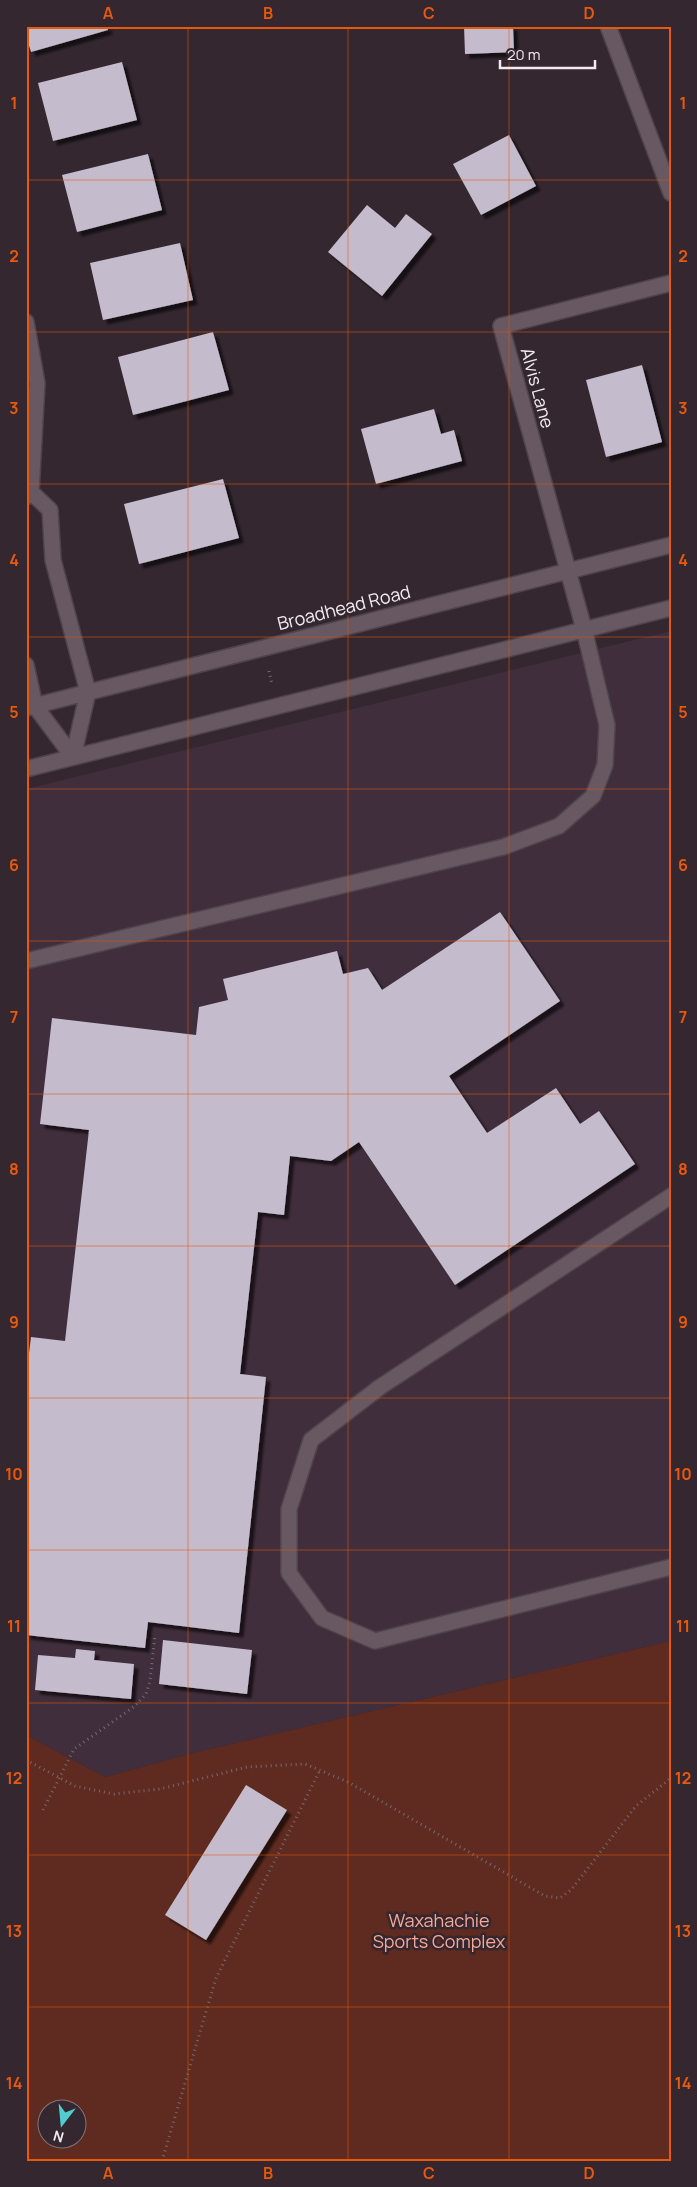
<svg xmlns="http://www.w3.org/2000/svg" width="697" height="2187" font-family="Manrope,sans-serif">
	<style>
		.built { fill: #412e3c }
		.park { fill: #5f2a1f; fill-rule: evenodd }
		.building { fill: #c4bbcc; filter: url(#shadow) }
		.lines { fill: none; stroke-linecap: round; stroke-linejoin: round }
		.minor-casing { stroke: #4f444c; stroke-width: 18 }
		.path { stroke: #756971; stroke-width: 3; stroke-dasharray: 1 4; stroke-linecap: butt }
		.minor { stroke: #675862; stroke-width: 15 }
		.grid { fill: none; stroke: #e8590c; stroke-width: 1; stroke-opacity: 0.55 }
		.labels { text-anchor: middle; stroke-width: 5; stroke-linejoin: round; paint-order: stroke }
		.street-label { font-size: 18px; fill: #f3eaf0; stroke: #342730 }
		.park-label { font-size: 18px; fill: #f9a895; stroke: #342730 }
		.neatline { fill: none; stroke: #e8590c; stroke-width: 2 }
		.grid-label { font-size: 16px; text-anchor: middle; font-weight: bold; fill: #e8590c }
	</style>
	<defs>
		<filter id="shadow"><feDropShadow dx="4.5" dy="4.5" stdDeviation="1" flood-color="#0009"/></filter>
	</defs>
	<rect width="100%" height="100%" fill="#342730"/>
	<!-- built -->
	<path class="built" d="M 671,631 L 671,1641 L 193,1753 L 105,1777 L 26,1735 L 26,789 Z"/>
	<!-- park -->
	<path class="park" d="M 671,1641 L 671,2161 L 26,2161 L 26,1735 L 105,1777 L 193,1753 ZM 48,2110 L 78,2110 L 78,2140 L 48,2140 Z"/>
	<!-- building -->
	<path class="building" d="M 26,26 L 107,26 L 108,30 L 31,52 L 26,36 Z
		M 464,26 L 513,26 L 514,52 L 465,54 Z
		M 122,62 L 137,120 L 53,141 L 38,83 Z
		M 509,135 L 536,186 L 481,215 L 453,164 Z
		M 148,154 L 162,210 L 77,232 L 62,175 Z
		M 367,205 L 395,228 L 406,214 L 432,234 L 382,296 L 328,252 Z
		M 180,243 L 193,300 L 103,320 L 90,263 Z
		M 213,332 L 229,390 L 133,415 L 118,357 Z
		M 642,365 L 662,442 L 606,457 L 586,380 Z
		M 434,409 L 441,434 L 454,430 L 462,461 L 376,484 L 361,429 Z
		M 223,479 L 239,538 L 139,564 L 124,504 Z
		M 500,912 L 560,1001 L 449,1076 L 487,1133 L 556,1088 L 580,1124 L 599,1111 L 635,1164 L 455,1285 L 359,1142 L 331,1161 L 290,1156 L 284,1215 L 258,1212 L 240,1374 L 266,1377 L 239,1633 L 148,1622 L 145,1648 L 26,1635 L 28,1567 L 26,1567 L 26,1378 L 31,1337 L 65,1341 L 89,1130 L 40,1124 L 52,1018 L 196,1035 L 199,1007 L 228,1000 L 223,979 L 337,951 L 343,974 L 368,968 L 382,990 Z
		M 163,1640 L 252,1650 L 247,1694 L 159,1684 Z
		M 76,1649 L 95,1651 L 94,1660 L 134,1664 L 131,1699 L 35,1690 L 38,1655 L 75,1658 Z
		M 246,1785 L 287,1810 L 206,1940 L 165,1915 Z"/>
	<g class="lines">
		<defs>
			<path id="minor" d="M 608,26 L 671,193
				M 26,322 L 37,383 L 31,492 L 26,497
				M 31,492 L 50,510 L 53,560 L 88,692 L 73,757
				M 26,665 L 35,706 L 73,757
				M 26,708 L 671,545
				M 26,769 L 671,608
				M 26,961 L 503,847 L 559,826 L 593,796 L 605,765 L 607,725 L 584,629 L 501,326 L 671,283
				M 671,1196 L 380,1387 L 311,1440 L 289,1509 L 289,1573 L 322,1618 L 375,1641 L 671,1567"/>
		</defs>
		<!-- minor casing -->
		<use href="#minor" class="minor-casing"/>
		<!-- path -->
		<path class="path" d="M 269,671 L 272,684
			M 26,1760 L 75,1786 L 114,1794 L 160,1789 L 247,1767 L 305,1764 L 348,1782 L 545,1896 L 560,1898 L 571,1890 L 636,1806 L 671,1778
			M 43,1810 L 74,1749 L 135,1706 L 146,1694 L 150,1681 L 155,1635
			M 162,2161 L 216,1978 L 320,1770"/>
		<!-- minor -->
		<use href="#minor" class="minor"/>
	</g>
	<!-- grid -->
	<path class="grid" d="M 188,26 L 188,2161M 348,26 L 348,2161M 509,26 L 509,2161M 26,180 L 671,180M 26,332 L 671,332M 26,484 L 671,484M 26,637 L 671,637M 26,789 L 671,789M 26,941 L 671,941M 26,1094 L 671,1094M 26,1246 L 671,1246M 26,1398 L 671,1398M 26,1550 L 671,1550M 26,1703 L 671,1703M 26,1855 L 671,1855M 26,2007 L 671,2007"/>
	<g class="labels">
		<!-- street labels -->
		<g class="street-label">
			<text transform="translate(537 388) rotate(75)" y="6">Alvis Lane</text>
			<text transform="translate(344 608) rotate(-14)" y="6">Broadhead Road</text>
		</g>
		<!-- park labels -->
		<g class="park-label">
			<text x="439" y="1927">Waxahachie<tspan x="439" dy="21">Sports Complex</tspan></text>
		</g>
	</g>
	<!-- border -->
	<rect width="697" height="2187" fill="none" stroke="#342730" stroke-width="55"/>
	<!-- north arrow -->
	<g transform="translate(62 2124) rotate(196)"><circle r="24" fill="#342730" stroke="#80757d"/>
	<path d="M0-4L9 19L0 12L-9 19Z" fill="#52cdcf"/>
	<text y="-8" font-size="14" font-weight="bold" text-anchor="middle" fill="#f3eaf0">N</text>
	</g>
	<!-- scale -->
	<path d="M500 60v8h95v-8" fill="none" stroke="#f3eaf0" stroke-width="2.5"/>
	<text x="507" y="60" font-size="15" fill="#f3eaf0" stroke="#342730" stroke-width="4" paint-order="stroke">20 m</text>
	<rect x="28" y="28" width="642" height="2132" class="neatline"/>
	<g class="grid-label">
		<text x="108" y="19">A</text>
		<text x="268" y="19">B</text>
		<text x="429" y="19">C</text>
		<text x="589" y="19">D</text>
		<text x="14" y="109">1</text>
		<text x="683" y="109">1</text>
		<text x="14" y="262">2</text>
		<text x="683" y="262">2</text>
		<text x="14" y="414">3</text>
		<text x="683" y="414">3</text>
		<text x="14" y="566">4</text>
		<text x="683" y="566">4</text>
		<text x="14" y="718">5</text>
		<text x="683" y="718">5</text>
		<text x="14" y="871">6</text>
		<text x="683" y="871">6</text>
		<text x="14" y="1023">7</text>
		<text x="683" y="1023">7</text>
		<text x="14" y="1175">8</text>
		<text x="683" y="1175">8</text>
		<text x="14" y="1328">9</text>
		<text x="683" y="1328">9</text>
		<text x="14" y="1480">10</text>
		<text x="683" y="1480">10</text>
		<text x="14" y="1632">11</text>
		<text x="683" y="1632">11</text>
		<text x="14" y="1784">12</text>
		<text x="683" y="1784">12</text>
		<text x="14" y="1937">13</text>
		<text x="683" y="1937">13</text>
		<text x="14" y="2089">14</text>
		<text x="683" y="2089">14</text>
		<text x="108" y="2179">A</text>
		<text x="268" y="2179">B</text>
		<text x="429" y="2179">C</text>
		<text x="589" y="2179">D</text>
	</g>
</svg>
